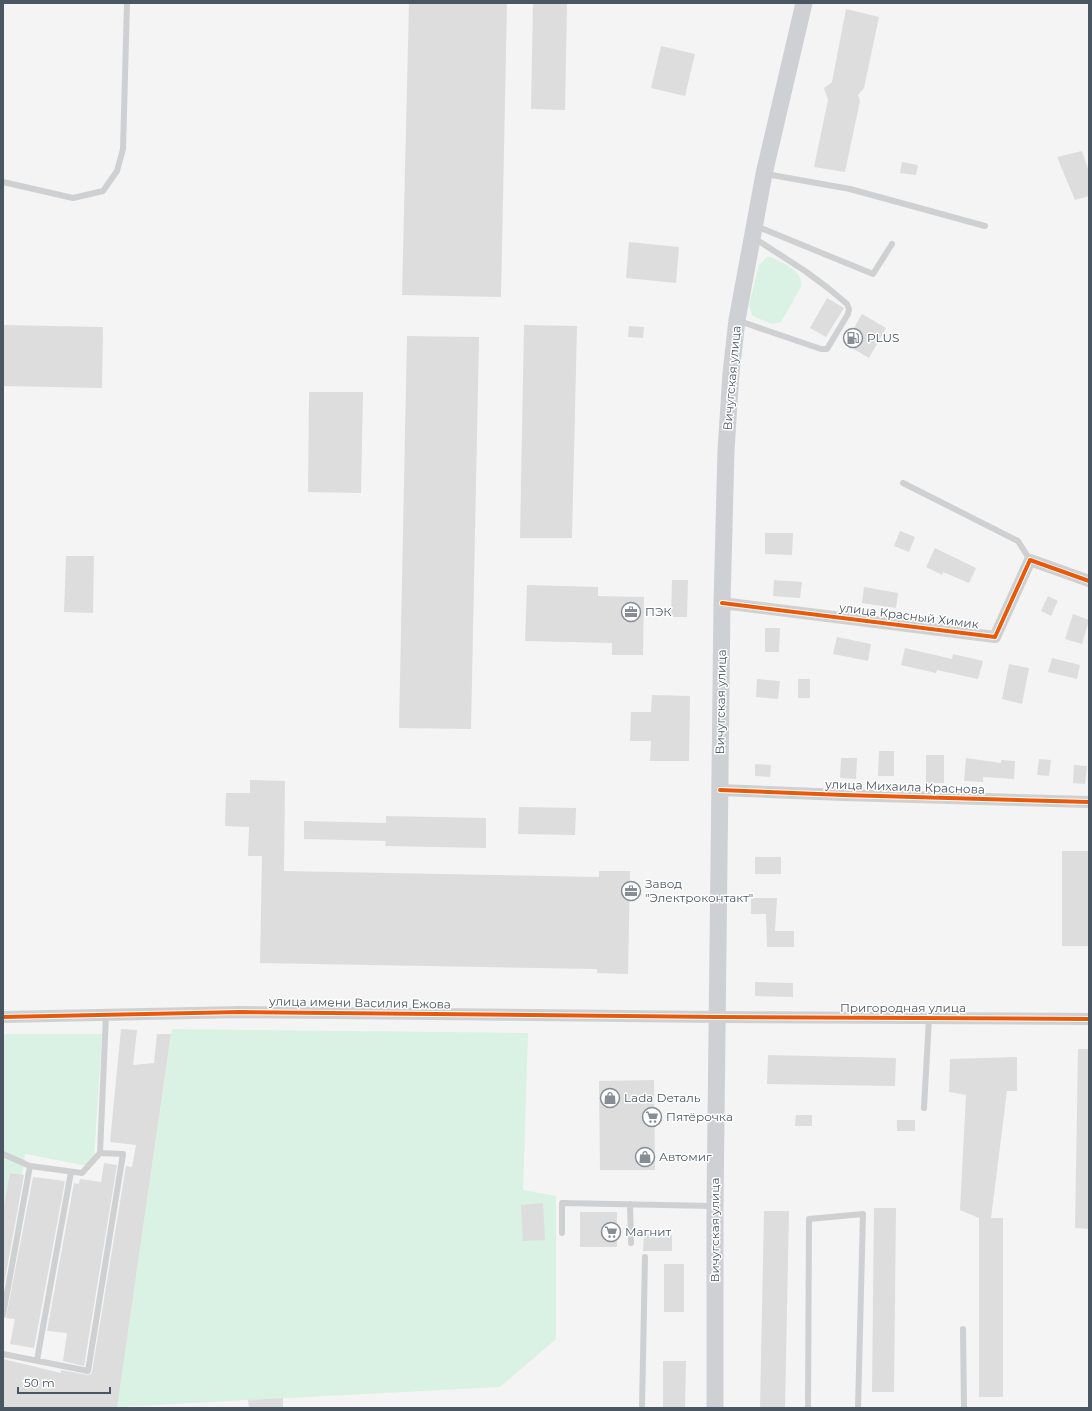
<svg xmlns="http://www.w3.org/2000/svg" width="1092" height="1411" font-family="Montserrat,sans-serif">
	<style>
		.green { fill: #d9f2e3 }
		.building { fill: #ddddde }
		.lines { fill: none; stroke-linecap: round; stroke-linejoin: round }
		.service { stroke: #ced0d2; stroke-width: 6 }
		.minor { stroke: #ced0d2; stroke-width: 12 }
		.secondary { stroke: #ced0d4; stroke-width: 17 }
		.cycleway-casing { stroke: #fff; stroke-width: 6 }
		.cycleway { stroke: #e8590c; stroke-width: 4 }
		.labels { text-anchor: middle; stroke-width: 3; stroke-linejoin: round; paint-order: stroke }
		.poi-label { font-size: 12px; fill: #4a5661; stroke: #fff; text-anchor: start }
		.street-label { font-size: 12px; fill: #4a5661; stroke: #fff }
	</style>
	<rect width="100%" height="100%" fill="#f4f4f4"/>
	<!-- green -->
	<path class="green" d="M 767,257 L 771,257 C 783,264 804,270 801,287 L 781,322 L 772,324 L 755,317 L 752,315 L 749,305 L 759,265 Z
		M 172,1029 L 528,1033 L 523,1190 L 556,1196 L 556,1339 L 500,1387 L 117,1407 Z
		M 3,1034 L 102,1034 L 94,1158 L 89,1165 L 83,1165 L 25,1154 L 22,1175 L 10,1173 L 3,1210 Z"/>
	<!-- building -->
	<path class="building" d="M 409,3 L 507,3 L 501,297 L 402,295 Z
		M 533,3 L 567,3 L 565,110 L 531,109 Z
		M 846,9 L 879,17 L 864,88 L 858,95 L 860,101 L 845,172 L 814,167 L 828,100 L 824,88 L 832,82 Z
		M 661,46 L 695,54 L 685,96 L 651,88 Z
		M 1082,151 L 1089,172 L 1089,196 L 1075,200 L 1057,157 Z
		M 902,162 L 918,165 L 916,175 L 900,173 Z
		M 629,242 L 679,247 L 676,283 L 626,278 Z
		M 827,298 L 844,308 L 826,337 L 810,328 Z
		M 862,314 L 886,328 L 869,358 L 845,344 Z
		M 3,325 L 103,327 L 102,388 L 3,386 Z
		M 524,325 L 577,326 L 572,538 L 520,538 Z
		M 629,326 L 644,327 L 643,338 L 628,337 Z
		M 407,336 L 479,337 L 471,729 L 399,728 Z
		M 309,392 L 363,392 L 361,493 L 308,492 Z
		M 900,531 L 915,537 L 909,552 L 894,546 Z
		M 765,533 L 793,533 L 792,555 L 765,554 Z
		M 935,548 L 976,568 L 969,583 L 943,572 L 942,575 L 926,567 Z
		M 66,556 L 94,556 L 93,613 L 64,612 Z
		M 672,580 L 688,580 L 687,617 L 671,617 Z
		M 774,580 L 802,582 L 800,598 L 773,596 Z
		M 527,585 L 598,587 L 598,596 L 644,597 L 643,655 L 612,655 L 612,643 L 525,641 Z
		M 864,587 L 898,593 L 896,608 L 862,603 Z
		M 1048,596 L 1058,601 L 1051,616 L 1041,611 Z
		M 1073,614 L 1089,620 L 1082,644 L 1065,639 Z
		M 765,628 L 780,628 L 779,652 L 765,652 Z
		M 837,637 L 871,644 L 868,661 L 833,654 Z
		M 905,648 L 952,659 L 953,654 L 983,661 L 978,679 L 937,670 L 936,673 L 901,665 Z
		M 1052,658 L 1080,665 L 1077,679 L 1048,672 Z
		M 1009,664 L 1029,668 L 1022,704 L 1002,699 Z
		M 757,679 L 780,681 L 778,699 L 756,697 Z
		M 798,679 L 810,679 L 810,698 L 798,698 Z
		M 652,695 L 690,696 L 689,761 L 650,761 L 651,741 L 630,741 L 631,712 L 651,712 Z
		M 879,751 L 894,751 L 894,776 L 878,776 Z
		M 926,755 L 944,755 L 944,783 L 926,783 Z
		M 841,758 L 857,758 L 856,779 L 840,778 Z
		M 966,758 L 1001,763 L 1001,760 L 1015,761 L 1014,779 L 983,777 L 983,782 L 964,781 Z
		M 1039,759 L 1051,760 L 1049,776 L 1037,775 Z
		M 755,764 L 771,765 L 770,777 L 755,776 Z
		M 1074,765 L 1087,766 L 1085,784 L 1073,783 Z
		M 250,780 L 285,781 L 284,871 L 599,877 L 599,871 L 630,871 L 628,974 L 597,973 L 597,969 L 260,963 L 262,856 L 248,856 L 249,827 L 225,826 L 226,793 L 250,793 Z
		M 519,807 L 576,808 L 575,835 L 518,834 Z
		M 386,816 L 486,818 L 486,848 L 385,846 L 386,841 L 304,839 L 304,821 L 386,823 Z
		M 1062,851 L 1089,851 L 1089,946 L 1062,946 Z
		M 755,857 L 781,857 L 781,874 L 755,874 Z
		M 751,898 L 777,898 L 775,931 L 794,931 L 794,947 L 767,947 L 766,914 L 751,914 Z
		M 755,982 L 793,983 L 793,997 L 755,996 Z
		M 121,1029 L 137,1030 L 133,1065 L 154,1063 L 157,1034 L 171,1034 L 117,1408 L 3,1408 L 3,1359 L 61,1373 L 61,1370 L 88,1375 L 91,1374 L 92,1372 L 126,1166 L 132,1167 L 136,1145 L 110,1142 Z
		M 1078,1049 L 1089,1049 L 1089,1229 L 1075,1228 Z
		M 768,1055 L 896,1058 L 895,1086 L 767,1084 Z
		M 1017,1057 L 1017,1091 L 1007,1091 L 991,1218 L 1003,1218 L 1003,1397 L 979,1397 L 979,1218 L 960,1210 L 966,1095 L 949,1092 L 950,1059 Z
		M 654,1080 L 655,1170 L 600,1170 L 599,1081 Z
		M 796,1115 L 812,1115 L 812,1126 L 795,1126 Z
		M 897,1120 L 915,1120 L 915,1131 L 897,1131 Z
		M 104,1163 L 117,1165 L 84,1366 L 63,1361 L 67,1333 L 47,1331 L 74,1183 L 79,1184 L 80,1179 L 101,1182 Z
		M 10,1173 L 24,1175 L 3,1290 L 3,1210 Z
		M 33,1177 L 65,1181 L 34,1348 L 10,1344 L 15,1319 L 6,1318 Z
		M 543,1203 L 545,1240 L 523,1241 L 521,1205 Z
		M 874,1208 L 896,1208 L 894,1392 L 872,1392 Z
		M 764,1211 L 789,1211 L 785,1408 L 760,1408 Z
		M 580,1212 L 617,1212 L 617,1247 L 580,1247 Z
		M 644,1234 L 672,1235 L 672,1251 L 643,1251 Z
		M 664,1264 L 684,1264 L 684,1312 L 664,1312 Z
		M 663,1361 L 686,1361 L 685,1408 L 663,1408 Z
		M 283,1398 L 283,1408 L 249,1408 L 248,1400 Z"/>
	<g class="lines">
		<!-- service -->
		<path class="service" d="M 766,174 L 850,189 L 985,226
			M 3,182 L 73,198 L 103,191 L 117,171 L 123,149 L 127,3
			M 756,226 L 873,274 L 892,244
			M 739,321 L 821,349 L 827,349 L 848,314 L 849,309 L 847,304 L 828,288 L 805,271 L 754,238
			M 903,483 L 1018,541 L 1030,560
			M 924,1108 L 929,1018
			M 3,1154 L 30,1166
			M 630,1204 L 631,1243
			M 562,1233 L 562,1203 L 713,1206
			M 3,1315 L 30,1166 L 82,1173 L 100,1153 L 106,1015
			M 963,1329 L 964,1408
			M 3,1354 L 88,1371 L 123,1154 L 100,1153
			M 37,1360 L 71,1172
			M 642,1408 L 645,1257
			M 808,1408 L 809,1219 L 863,1214 L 858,1408"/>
		<!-- minor -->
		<path class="minor" d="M 722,603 L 995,637 L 1030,560 L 1089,581
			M 720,790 L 843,795 L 1089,802
			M 3,1017 L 240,1012 L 717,1017 L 1089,1019"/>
		<!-- secondary -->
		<path class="secondary" d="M 715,1408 L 715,1206 L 722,603 L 726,450 L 731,373 L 737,320 L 764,174 L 804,3"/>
		<defs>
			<path id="cycleway" d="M 722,603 L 995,637 L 1030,560 L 1089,581
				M 720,790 L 843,795 L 1089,802
				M 3,1017 L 240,1012 L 717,1017 L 1089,1019"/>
		</defs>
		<!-- cycleway casing -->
		<use href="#cycleway" class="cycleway-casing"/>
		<!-- cycleway -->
		<use href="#cycleway" class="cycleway"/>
	</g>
	<!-- icons -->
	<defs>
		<symbol id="fuel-ring" viewBox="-11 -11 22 22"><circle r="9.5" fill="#fff" stroke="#868d94" stroke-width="1.5"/><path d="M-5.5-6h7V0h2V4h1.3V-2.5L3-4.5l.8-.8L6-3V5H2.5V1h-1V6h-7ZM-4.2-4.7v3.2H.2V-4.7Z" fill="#868d94"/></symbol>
		<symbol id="office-ring" viewBox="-11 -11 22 22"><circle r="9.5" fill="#fff" stroke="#868d94" stroke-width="1.5"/><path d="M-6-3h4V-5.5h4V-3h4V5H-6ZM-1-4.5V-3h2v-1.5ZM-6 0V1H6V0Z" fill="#868d94"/></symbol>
		<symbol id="shop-ring" viewBox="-11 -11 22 22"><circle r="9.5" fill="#fff" stroke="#868d94" stroke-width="1.5"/><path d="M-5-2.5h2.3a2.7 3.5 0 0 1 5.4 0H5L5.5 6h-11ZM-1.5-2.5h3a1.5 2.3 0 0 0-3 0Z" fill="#868d94"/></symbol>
		<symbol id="supermarket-ring" viewBox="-11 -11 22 22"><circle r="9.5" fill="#fff" stroke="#868d94" stroke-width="1.5"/><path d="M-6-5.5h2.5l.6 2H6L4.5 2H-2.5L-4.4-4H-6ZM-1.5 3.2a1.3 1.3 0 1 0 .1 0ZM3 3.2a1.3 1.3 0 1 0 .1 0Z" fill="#868d94"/></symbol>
	</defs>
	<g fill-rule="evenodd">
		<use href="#fuel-ring" x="842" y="327" width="22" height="22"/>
		<use href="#office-ring" x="620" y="601" width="22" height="22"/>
		<use href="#office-ring" x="620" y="880" width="22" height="22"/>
		<use href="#shop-ring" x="599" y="1087" width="22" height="22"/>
		<use href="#supermarket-ring" x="641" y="1106" width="22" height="22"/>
		<use href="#shop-ring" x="634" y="1146" width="22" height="22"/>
		<use href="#supermarket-ring" x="600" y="1221" width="22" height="22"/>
	</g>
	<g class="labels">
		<!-- poi labels -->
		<g class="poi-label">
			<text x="867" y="342">PLUS</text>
			<text x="645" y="616">ПЭК</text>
			<text x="645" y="888">Завод<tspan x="645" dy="14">"Электроконтакт"</tspan></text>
			<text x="624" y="1102">Lada Dеталь</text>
			<text x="666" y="1121">Пятёрочка</text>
			<text x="659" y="1161">Автомиг</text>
			<text x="625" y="1236">Магнит</text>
		</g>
		<!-- street labels -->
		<g class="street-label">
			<text transform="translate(732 378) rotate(-85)" y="4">Вичугская улица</text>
			<text transform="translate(909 616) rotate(7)" y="4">улица Красный Химик</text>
			<text transform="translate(721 702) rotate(-89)" y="4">Вичугская улица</text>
			<text transform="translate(905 787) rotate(2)" y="4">улица Михаила Краснова</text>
			<text transform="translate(360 1003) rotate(1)" y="4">улица имени Василия Ежова</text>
			<text x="903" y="1012">Пригородная улица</text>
			<text transform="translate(715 1230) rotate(-90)" y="4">Вичугская улица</text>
		</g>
	</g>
	<!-- border -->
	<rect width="1092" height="1411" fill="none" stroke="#4a5661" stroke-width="8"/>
	<!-- scale -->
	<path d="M18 1387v6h92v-6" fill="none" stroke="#4a5661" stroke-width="2"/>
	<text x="24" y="1387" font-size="12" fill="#4a5661" stroke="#ffffff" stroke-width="3" paint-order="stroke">50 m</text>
</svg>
